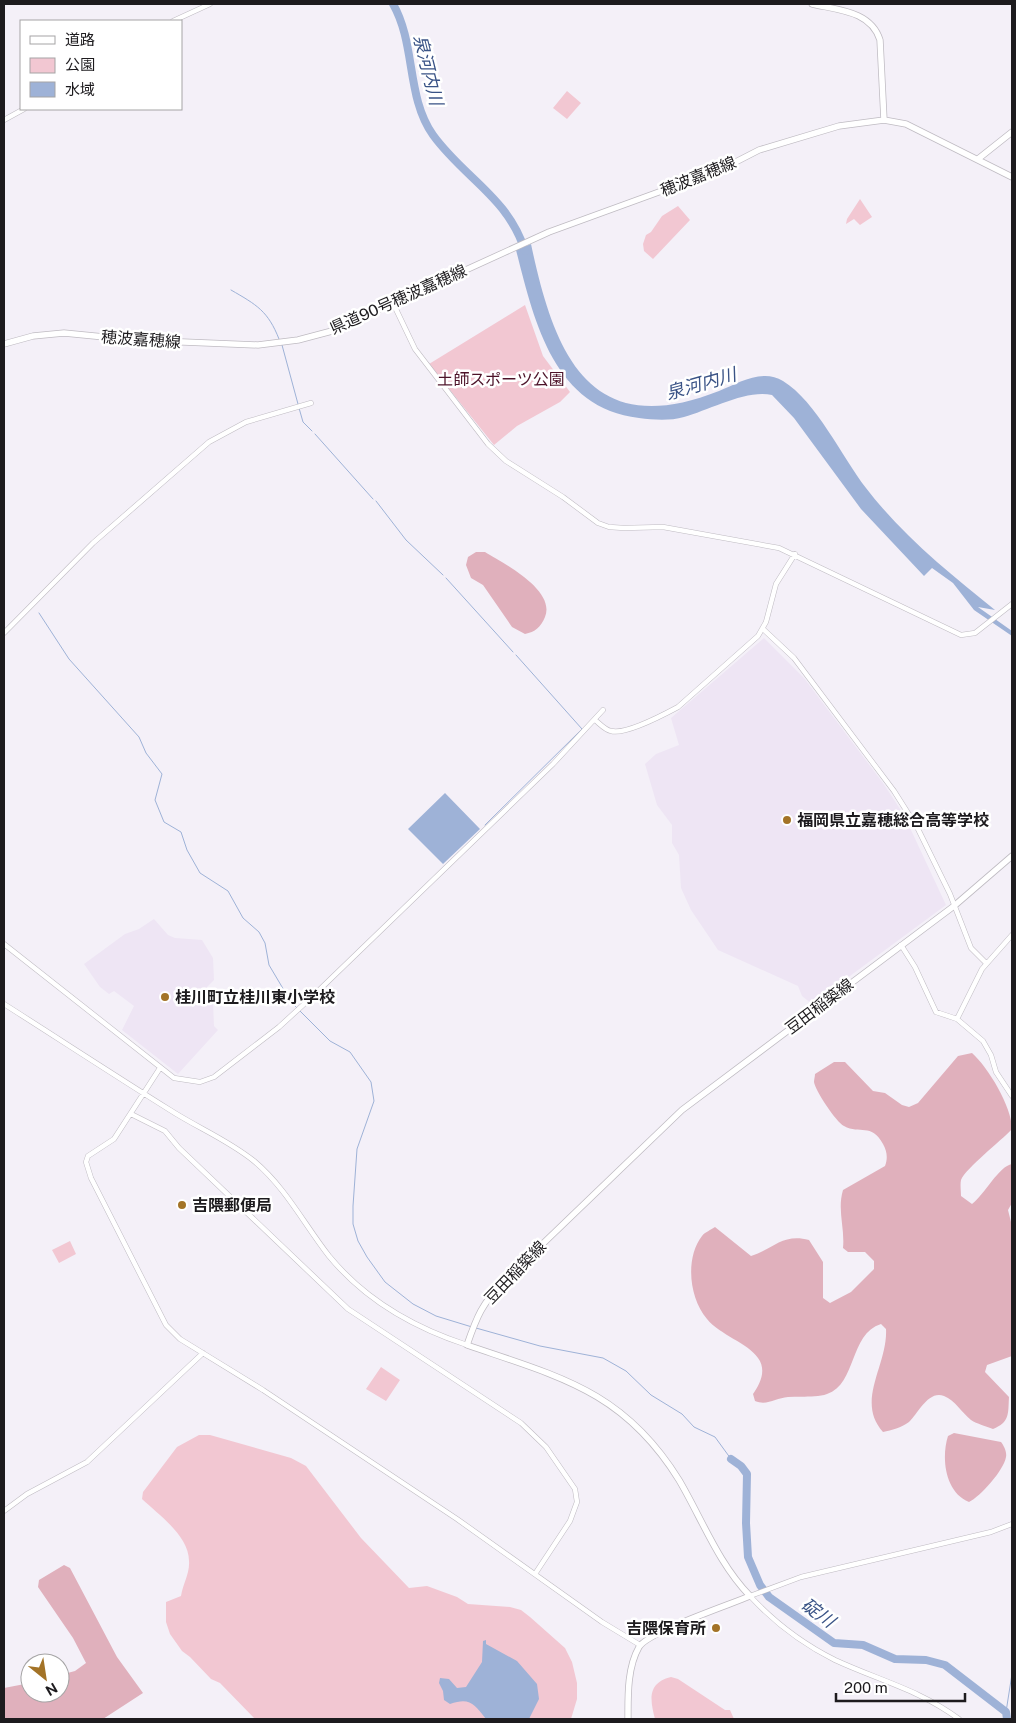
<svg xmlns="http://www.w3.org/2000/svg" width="1016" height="1723" font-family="'Public Sans','Noto Sans JP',sans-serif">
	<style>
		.built { fill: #eee5f4 }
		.green { fill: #f2c7d2 }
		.forest { fill: #e0b0bc }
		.water { fill: #9eb2d7 }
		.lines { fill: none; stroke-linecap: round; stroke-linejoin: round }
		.stream { stroke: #9eb2d7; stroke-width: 1 }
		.river { stroke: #9eb2d7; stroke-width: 8 }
		.minor-casing { stroke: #bfbbc2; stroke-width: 5.5 }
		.major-casing { stroke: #bfbbc2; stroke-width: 7 }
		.minor { stroke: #fff; stroke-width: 4.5 }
		.major { stroke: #fff; stroke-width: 5.5 }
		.poi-dot { fill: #a37327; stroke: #fff; stroke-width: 2 }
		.labels { text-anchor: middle; stroke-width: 5; stroke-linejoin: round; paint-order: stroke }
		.street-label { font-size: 16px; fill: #1d1b1e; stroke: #fff }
		.park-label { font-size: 16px; fill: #4d1329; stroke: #fff }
		.poi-label { font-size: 16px; font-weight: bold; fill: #1d1b1e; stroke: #fff; text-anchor: start }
		.water-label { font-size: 18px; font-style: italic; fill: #3a5386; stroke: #fff }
	</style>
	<rect width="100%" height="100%" fill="#f4f0f8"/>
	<!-- built -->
	<path class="built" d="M 764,638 L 804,678 L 883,783 L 904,815 L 946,905 L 812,1004 L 802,996 L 798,986 L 718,950 L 691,910 L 681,888 L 679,855 L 672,843 L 672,825 L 657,805 L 645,764 L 656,754 L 679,745 L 671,718 Z
		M 154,919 L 168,935 L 175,938 L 202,940 L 213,958 L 214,980 L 204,990 L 205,995 L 213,1002 L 214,1026 L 218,1030 L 178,1074 L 122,1030 L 134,1006 L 114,991 L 109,994 L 100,987 L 84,964 L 125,934 L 139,929 Z"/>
	<!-- green -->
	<path class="green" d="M 567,91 L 581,103 L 567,119 L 553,108 Z
		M 860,199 L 872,217 L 860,225 L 854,219 L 846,224 L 847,219 Z
		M 678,206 L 690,220 L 653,259 L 644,251 L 643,244 L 646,235 L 651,232 L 662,216 Z
		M 525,305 L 543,356 L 570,392 L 560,402 L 517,426 L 494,445 L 429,364 Z
		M 70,1241 L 76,1254 L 59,1263 L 52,1250 Z
		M 381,1367 L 400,1380 L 386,1401 L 366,1389 Z
		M 199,1435 L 210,1435 L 291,1458 L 306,1466 L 361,1538 L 409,1588 L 427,1586 L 457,1597 L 468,1604 L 510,1607 L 521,1610 L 530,1617 L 565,1648 L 572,1662 L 577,1683 L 577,1699 L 571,1719 L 255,1719 L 220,1683 L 211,1679 L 190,1657 L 182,1651 L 170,1634 L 166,1622 L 166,1602 L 181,1596 C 183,1584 190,1573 189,1561 C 189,1536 159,1515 142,1499 L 143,1492 L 177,1447 Z
		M 671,1677 L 678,1679 L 725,1710 L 730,1710 L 734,1719 L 655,1719 C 650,1700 647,1683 671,1677 Z"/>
	<!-- forest -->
	<path class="forest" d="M 476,552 L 485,552 C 503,563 556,590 545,617 C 541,627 535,632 525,634 L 512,627 L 483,585 L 471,578 L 466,565 L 468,557 Z
		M 972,1053 C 988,1067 1012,1107 1012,1129 C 1001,1141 966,1168 961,1180 C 960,1185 961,1191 961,1196 L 972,1204 C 985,1194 999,1166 1012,1164 L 1012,1203 L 1008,1210 L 1012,1226 L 1012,1356 L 987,1365 L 985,1372 L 1009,1397 C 1008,1414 1010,1422 993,1429 C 986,1426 977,1424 971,1420 C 962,1413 955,1400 944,1396 C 928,1390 918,1414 909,1422 C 901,1428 892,1430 883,1432 C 855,1401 888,1365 886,1329 L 881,1324 C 849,1334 857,1384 827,1394 C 816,1398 800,1396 788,1397 C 776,1398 767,1406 755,1401 L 753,1394 C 760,1384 767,1370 758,1358 C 748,1343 720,1335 707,1319 C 689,1298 685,1258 702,1236 C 705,1232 711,1230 715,1227 L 751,1256 C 773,1249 783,1233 809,1240 L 823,1262 L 823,1298 L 830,1303 L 851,1292 L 874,1269 L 874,1261 L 865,1252 L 848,1252 L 843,1248 C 845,1228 837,1210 843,1190 L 885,1166 C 888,1158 887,1151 883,1144 C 871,1122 860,1135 844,1126 C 836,1122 815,1090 814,1082 C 814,1079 815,1077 815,1074 L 834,1062 L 845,1062 L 873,1091 L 885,1093 L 902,1105 L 909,1107 L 918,1103 L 958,1056 Z
		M 954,1433 L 1001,1442 C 1004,1446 1007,1452 1006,1457 C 1004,1470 980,1497 969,1502 C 945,1492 941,1458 948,1436 Z
		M 64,1565 L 70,1568 L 117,1657 L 143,1693 L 103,1719 L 4,1719 L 4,1688 L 30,1683 L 30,1693 L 60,1693 L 60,1675 L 75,1671 L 86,1663 L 73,1638 L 38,1587 L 39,1580 Z"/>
	<!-- water -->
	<path class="water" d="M 531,244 C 554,352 588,443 719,391 C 738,383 763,368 783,381 C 816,401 842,457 866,488 C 902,535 949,573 995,610 L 978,607 L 1012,631 L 1012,636 L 974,610 L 953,583 L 932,568 L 924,576 L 861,509 L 794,418 L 772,395 C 747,389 709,410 684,417 C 670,421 654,420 639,418 C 553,408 534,320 516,250 Z
		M 445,793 L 480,829 L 443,864 L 408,829 Z
		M 486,1640 L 486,1644 L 517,1661 L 537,1684 L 539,1699 L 529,1719 L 486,1719 C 474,1704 470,1697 450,1704 L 444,1700 L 443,1691 L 439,1683 L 440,1678 L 449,1679 L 457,1688 L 466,1687 L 482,1662 L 483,1641 Z"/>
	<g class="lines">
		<!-- stream -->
		<path class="stream" d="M 231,290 C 257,305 268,311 279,339
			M 282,345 L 298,404
			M 299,408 L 303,422 L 312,431
			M 315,434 L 373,499
			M 376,501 L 406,540 L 443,575
			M 446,578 L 513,652
			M 39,613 L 69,659 L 139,737 L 146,753 L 162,774 L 155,800 L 164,822 L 181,832 L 187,850 L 200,873 L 228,891 L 243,918 L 259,932 L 265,943 L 269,965 L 291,1002 L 330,1041 L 350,1052 L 371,1082 L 374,1101 L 357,1149 L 353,1206 L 353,1224 L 358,1241 L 367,1257 L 385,1282 L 413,1304 L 436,1316 L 472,1327
			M 485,825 L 582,729 L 516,655
			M 476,1328 L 540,1346 L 603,1358 L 626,1371 L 651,1395 L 682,1414 L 694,1427 L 715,1437 L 731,1459
			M 1006,1712 L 1012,1674"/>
		<!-- river -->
		<path class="river" d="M 393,4 C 416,44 406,97 433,135 C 464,178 508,197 525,251
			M 731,1459 L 741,1466 L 747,1474 L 746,1523 L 748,1557 L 760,1585 L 769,1597 L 834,1643 L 863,1645 L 895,1659 L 926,1660 L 945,1665 L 1006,1712 L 1007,1719"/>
		<defs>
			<path id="minor" d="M 173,21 L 210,4
				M 4,120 L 24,109
				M 393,303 L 415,349 L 488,444 L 506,461 L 563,497 L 598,523 L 609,527 L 624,528 L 663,527 L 779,548 L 961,635 L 975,633 L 1012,604
				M 763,629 L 794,658 L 894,791 L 918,829 L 950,894 L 971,948 L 986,963
				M 4,633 L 93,543 L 209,442 L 246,422 L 311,403
				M 595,720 C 599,723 605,730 611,731 C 625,735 665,714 678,707 L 758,636 L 766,622 L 776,584 L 795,554
				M 4,944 L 174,1078 L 200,1082 L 214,1077 L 279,1027 L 314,995 L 553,764 L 603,710
				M 901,945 L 915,967 L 936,1012 L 957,1019 L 983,1041 L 991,1055 L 996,1072 L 1012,1096
				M 4,1004 C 59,1039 114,1075 170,1110 C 198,1128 228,1140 254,1161 C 286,1188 304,1224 329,1256 C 365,1300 415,1328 467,1345
				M 957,1019 L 982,969 L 1012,935
				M 160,1068 L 114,1139 L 88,1156 L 86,1162 L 91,1178 L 166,1325 L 180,1339 L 263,1390 L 457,1519 L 602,1622 L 640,1645
				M 131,1114 L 165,1131 L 179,1148 L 348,1309 L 521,1423 L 546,1447 L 575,1489 L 577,1502 L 570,1521 L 535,1574
				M 4,1511 L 27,1494 L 87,1462 L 203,1353
				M 959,1719 C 920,1690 878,1680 835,1660 C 803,1644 774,1622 750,1596 L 801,1577 L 991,1532 L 1012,1524"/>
			<path id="major" d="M 812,4 C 838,10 871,11 880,40 L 884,120
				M 978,159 L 1012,132
				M 4,344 L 33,336 L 64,333 L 135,340 L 258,345 L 298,340 L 332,331 L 549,232 L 722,169 L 759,150 L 839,126 L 884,120 L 906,124 L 1012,177
				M 628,1719 C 628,1697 627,1668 639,1647 C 648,1632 729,1605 750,1596 C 718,1563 702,1519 679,1480 C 624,1391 560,1377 467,1345 C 477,1316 482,1304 503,1282 L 682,1110 L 954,906 L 1012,856"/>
		</defs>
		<!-- minor casing -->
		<use href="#minor" class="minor-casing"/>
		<!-- major casing -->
		<use href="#major" class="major-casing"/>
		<!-- minor -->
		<use href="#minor" class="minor"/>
		<!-- major -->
		<use href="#major" class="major"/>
	</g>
	<!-- markers -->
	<g class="poi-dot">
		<circle cx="787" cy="820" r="5"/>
		<circle cx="165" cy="997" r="5"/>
		<circle cx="182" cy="1205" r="5"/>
		<circle cx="716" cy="1628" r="5"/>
	</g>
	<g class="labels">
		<!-- street labels -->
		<g class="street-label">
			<text transform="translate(698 176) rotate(-22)" y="6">穂波嘉穂線</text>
			<text transform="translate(398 299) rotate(-24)" y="6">県道90号穂波嘉穂線</text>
			<text transform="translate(141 339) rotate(4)" y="6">穂波嘉穂線</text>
			<text transform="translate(819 1006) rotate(-37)" y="6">豆田稲築線</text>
			<text transform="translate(515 1272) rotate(-46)" y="6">豆田稲築線</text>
		</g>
		<!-- park labels -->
		<g class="park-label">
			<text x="501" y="385">土師スポーツ公園</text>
		</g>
		<!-- poi labels -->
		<g class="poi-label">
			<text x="797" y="826">福岡県立嘉穂総合高等学校</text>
			<text x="175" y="1003">桂川町立桂川東小学校</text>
			<text x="192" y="1211">吉隈郵便局</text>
			<text x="706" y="1634" text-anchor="end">吉隈保育所</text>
		</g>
		<!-- water labels -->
		<g class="water-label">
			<text transform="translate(428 70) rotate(76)" y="6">泉河内川</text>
			<text transform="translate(701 384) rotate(-16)" y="6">泉河内川</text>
			<text transform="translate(818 1613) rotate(36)" y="6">碇川</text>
		</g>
	</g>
	<!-- border -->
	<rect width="1016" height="1723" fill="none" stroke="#1d1b1e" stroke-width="10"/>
	<!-- legend -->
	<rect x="20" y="20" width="162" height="90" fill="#ffffff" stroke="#a5a4a5"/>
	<rect x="30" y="36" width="25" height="8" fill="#ffffff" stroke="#a5a4a5"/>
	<text x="65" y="45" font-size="15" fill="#1d1b1e">道路</text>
	<rect x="30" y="58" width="25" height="15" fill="#f2c7d2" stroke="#a5a4a5"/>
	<text x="65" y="70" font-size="15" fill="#1d1b1e">公園</text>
	<rect x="30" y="82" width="25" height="15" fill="#9eb2d7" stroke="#a5a4a5"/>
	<text x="65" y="95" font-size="15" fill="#1d1b1e">水域</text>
	<!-- north arrow -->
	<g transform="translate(45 1678) rotate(150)"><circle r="24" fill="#ffffff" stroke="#a5a4a5"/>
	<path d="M0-4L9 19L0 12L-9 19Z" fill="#a37327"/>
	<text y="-8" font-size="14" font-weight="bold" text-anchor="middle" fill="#1d1b1e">N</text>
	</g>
	<!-- scale -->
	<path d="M836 1693v8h129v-8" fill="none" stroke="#1d1b1e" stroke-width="2.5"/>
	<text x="844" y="1693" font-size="15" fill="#1d1b1e" stroke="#ffffff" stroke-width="4" paint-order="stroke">200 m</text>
</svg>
